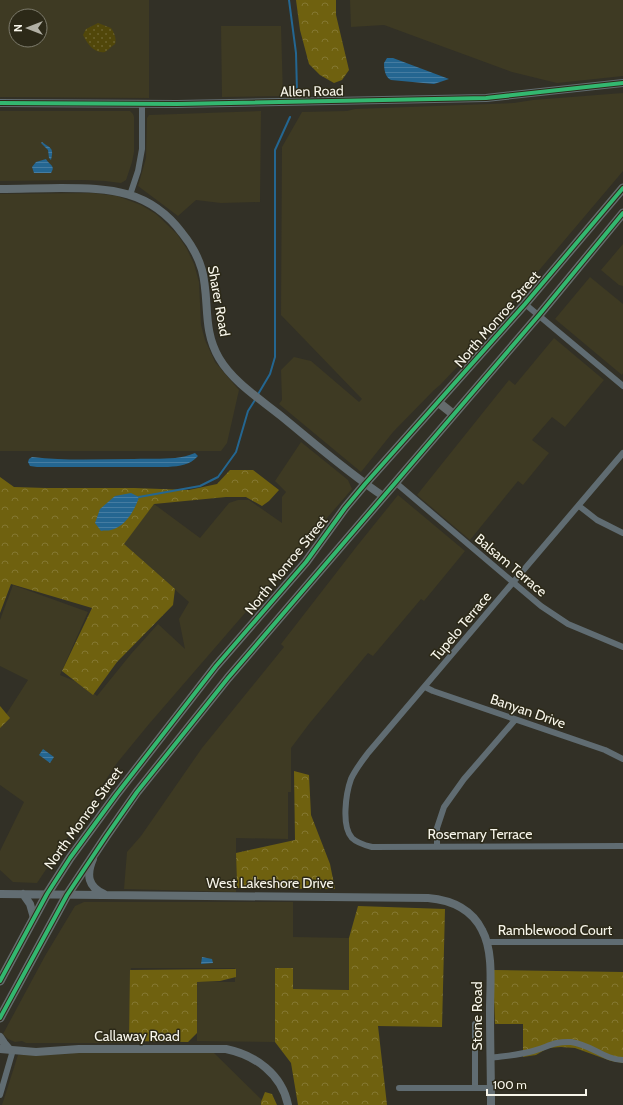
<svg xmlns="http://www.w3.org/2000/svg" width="623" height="1105" font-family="Cabin,sans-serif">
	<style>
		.built { fill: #3e3a23; fill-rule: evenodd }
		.grass { fill: url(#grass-dots) }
		.forest { fill: url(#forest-crowns) }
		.water { fill: url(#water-rules) }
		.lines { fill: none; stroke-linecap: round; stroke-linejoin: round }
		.stream { stroke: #246691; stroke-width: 2 }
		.street { stroke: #606c72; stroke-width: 6 }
		.secondary { stroke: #626d72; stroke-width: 8 }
		.primary { stroke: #656c6d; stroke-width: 9 }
		.cycleway-casing { stroke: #2c2918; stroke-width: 6 }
		.cycleway { stroke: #33b770; stroke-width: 4 }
		.labels { text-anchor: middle; stroke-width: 3; stroke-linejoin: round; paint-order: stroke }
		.street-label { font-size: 14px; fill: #f7f5ea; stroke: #2c2918 }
	</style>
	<defs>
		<pattern id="grass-dots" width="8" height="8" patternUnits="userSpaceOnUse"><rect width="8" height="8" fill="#51470a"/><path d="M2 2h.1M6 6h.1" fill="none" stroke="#6b622e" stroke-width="1.8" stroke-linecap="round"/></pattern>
		<pattern id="forest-crowns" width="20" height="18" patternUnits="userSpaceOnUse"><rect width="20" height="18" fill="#6f610f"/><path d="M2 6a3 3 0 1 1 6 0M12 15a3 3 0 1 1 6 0" fill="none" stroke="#847832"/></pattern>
		<pattern id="water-rules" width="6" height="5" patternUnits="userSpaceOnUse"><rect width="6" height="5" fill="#246691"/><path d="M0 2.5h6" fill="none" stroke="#457ca1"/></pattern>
	</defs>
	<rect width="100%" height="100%" fill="#323026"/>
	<!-- built -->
	<path class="built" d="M 0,0 L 149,0 L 149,98 L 0,97 ZM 16,16 L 40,16 L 40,40 L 16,40 Z
		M 350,0 L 623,0 L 623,76 L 557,83 L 512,72 L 384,25 L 351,27 Z
		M 221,26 L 281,26 L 283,96 L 222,97 Z
		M 623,93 L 623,171 L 458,366 L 440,385 L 434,390 L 393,432 L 361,472 L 279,404 L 282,400 L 281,370 L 294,357 L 311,361 L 359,402 L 362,399 L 281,315 L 282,147 L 302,112 L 347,111 L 355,109 L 514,103 L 533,100 Z
		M 0,111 L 130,111 L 133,114 L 134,117 L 134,152 L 132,162 L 126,180 L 121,183 L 105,181 L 84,180 L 0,181 Z
		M 261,111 L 260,202 L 221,203 L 196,200 L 178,216 L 138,186 L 146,158 L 147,118 L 149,115 Z
		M 93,193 L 117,196 L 141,205 L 156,214 L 177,234 L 187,249 L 194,264 L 199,282 L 201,325 L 205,340 L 215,362 L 239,390 L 227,443 L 221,451 L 0,451 L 0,194 Z
		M 623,244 L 623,286 L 619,285 L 601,270 Z
		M 590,277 L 623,304 L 623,373 L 622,375 L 555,319 Z
		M 554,338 L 604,380 L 565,427 L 552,417 L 532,440 L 549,453 L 523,485 L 518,481 L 470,540 L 417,495 L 509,380 L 515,385 Z
		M 301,442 L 348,480 L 352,489 L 149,724 L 117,763 L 37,883 L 13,882 L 0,870 L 0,851 L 24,802 L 0,785 L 0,724 L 28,680 L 0,666 L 0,620 L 13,585 L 88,612 L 60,675 L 82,684 L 97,696 L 131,654 L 158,624 L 185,649 L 179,619 L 189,602 L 123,544 L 154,504 L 200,538 L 229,503 L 238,500 L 249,500 L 282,523 L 282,497 L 286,492 L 275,481 Z
		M 398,495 L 465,551 L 424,601 L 421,599 L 373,656 L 368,653 L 309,724 L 291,748 L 291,792 L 288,792 L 288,839 L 236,838 L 236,892 L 124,889 L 127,852 L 141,836 L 202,748 L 284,647 L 281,644 L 357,546 Z
		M 84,902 L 293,902 L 293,937 L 349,938 L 349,990 L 292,989 L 275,968 L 275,1042 L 197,1041 L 197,982 L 235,982 L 235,968 L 131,968 L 129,1043 L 26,1043 L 22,1041 L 15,1042 L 8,1039 L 3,1034 L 45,956 L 75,906 Z
		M 76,1052 L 213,1052 L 267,1105 L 2,1105 L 18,1055 L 68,1054 Z"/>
	<!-- grass -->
	<path class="grass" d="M 98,23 L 111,28 C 114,32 117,39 115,44 C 112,46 108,50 105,52 C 94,54 87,43 83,35 L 86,29 Z"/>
	<!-- forest -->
	<path class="forest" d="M 296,0 L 336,0 L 336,15 L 349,70 L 342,80 L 334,83 L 320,75 L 309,64 L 300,30 Z
		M 230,470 L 253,470 L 279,490 L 269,501 L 262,506 L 246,497 L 226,497 L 154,504 L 124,544 L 175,589 L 173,605 L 117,662 L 93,695 L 62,671 L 92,608 L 11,584 L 0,613 L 0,477 L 14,487 L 46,488 L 134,488 L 189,490 L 217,484 Z
		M 0,706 L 10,718 L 0,728 Z
		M 294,771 L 309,775 L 311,815 L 330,864 L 335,889 L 237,888 L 236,853 L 295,840 Z
		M 358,906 L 445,909 L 442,1027 L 378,1026 L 387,1105 L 298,1105 L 291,1063 L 275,1042 L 275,968 L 293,968 L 293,989 L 349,990 L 349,938 Z
		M 236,969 L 236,977 L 220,981 L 197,982 L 197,1033 L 188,1042 L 129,1041 L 130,970 Z
		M 493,970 L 623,972 L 623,1063 L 611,1061 L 575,1048 L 561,1047 L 548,1048 L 536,1055 L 523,1057 L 523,1024 L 495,1024 Z
		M 265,1092 L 272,1094 L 277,1105 L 261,1105 L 261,1102 Z"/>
	<!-- water -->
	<path class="water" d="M 387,58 L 393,58 L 449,79 L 434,84 L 391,80 C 385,77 384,69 384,63 Z
		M 42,142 C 51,149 54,147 51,160 L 49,158 L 48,150 L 41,143 Z
		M 46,159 C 49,165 56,165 51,173 L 34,173 L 32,167 L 36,162 Z
		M 195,453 L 198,456 C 190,465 180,466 168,467 L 37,467 L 30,466 L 28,462 L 29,459 L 32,457 C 66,461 100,459 134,459 C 154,458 176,461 195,453 Z
		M 131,493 L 139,497 C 135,510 125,527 111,530 C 108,531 104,530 101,531 L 95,523 L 100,509 L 115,496 Z
		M 43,749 L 54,757 L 50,763 L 39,755 Z
		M 202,957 L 212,959 L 213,963 L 201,964 Z"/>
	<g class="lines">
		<!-- stream -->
		<path class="stream" d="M 289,0 L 296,53 L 297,92
			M 257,396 L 270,374 L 275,357 L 275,150 L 290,117
			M 139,497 L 200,486 L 218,477 L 236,452 L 248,411 L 255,400"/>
		<!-- street -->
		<path class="street" d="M 130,195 L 138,171 L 142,149 L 142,104
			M 525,304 L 623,386
			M 623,453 L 368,753 C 362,761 355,770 351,779 C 346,793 341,826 352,838 C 357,843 364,845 372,847 L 623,846
			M 395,482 L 541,606 L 568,624 L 623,647
			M 579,506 L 597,520 L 623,533
			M 425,687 L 433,691 L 605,750 L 623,759
			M 437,846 L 437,828 L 444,807 L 464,779 L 515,720
			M 487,942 L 623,942
			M 490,1058 C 504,1056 519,1055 533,1051 C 548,1047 554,1041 571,1042 C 590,1044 605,1060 623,1060
			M 399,1088 L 491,1088
			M 475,1088 L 475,1024
			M 0,1095 L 13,1050"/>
		<!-- secondary -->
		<path class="secondary" d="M 0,103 L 177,104 L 486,98 L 623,83
			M 0,189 C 20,189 40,188 61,188 C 110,188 150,190 182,233 C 191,244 198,256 202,270 C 210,301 202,329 219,358 C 233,382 260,399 281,416 C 314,443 347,472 383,496
			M 93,859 C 86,875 88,887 104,894
			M 0,894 L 428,898 C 451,900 471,908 482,930 C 494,952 490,986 490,1011 C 490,1042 491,1074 491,1105
			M 23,894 L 30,904 L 34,918
			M 0,1037 L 4,1043 L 10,1050
			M 0,1049 L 36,1052 L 79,1049 L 226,1049 C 255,1055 282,1074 288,1105"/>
		<!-- primary -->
		<path class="primary" d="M 438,402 L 453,414
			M 0,981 L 47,894 L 70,858 L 116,795 L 216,666 L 306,562 L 345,508 L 365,484 L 525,304 L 623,188
			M 0,1018 L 67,895 L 107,835 L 137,792 L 228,678 L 539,315 L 623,213"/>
		<defs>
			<path id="cycleway" d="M 0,103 L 177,104 L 486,98 L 623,83
				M 0,981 L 47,894 L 70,858 L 116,795 L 216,666 L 306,562 L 345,508 L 365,484 L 525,304 L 623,188
				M 0,1018 L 67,895 L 107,835 L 137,792 L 228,678 L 539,315 L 623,213"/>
		</defs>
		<!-- cycleway casing -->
		<use href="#cycleway" class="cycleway-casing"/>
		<!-- cycleway -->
		<use href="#cycleway" class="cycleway"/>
	</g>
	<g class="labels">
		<!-- street labels -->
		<g class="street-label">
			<text transform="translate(312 91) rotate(-1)" y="5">Allen Road</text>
			<text transform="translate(219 301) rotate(80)" y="5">Sharer Road</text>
			<text transform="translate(497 319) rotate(-49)" y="5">North Monroe Street</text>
			<text transform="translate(286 565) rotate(-51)" y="5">North Monroe Street</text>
			<text transform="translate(511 565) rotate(40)" y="5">Balsam Terrace</text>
			<text transform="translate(461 626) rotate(-50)" y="5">Tupelo Terrace</text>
			<text transform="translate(528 711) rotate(19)" y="5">Banyan Drive</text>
			<text transform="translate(83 818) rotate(-54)" y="5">North Monroe Street</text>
			<text x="480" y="839">Rosemary Terrace</text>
			<text x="270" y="888">West Lakeshore Drive</text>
			<text x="555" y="935">Ramblewood Court</text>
			<text transform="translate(477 1016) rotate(-90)" y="5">Stone Road</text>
			<text x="137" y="1041">Callaway Road</text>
		</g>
	</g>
	<!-- north arrow -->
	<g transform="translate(28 28) rotate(270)"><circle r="19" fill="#2c2918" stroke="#7d7b6c"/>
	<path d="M0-3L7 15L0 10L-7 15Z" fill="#b2b0a5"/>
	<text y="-6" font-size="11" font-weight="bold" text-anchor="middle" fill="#f7f5ea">N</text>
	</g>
	<!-- scale -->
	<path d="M487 1089v6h99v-6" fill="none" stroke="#f7f5ea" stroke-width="2"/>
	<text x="493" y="1089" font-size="12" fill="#f7f5ea" stroke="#2c2918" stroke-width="3" paint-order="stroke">100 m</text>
</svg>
